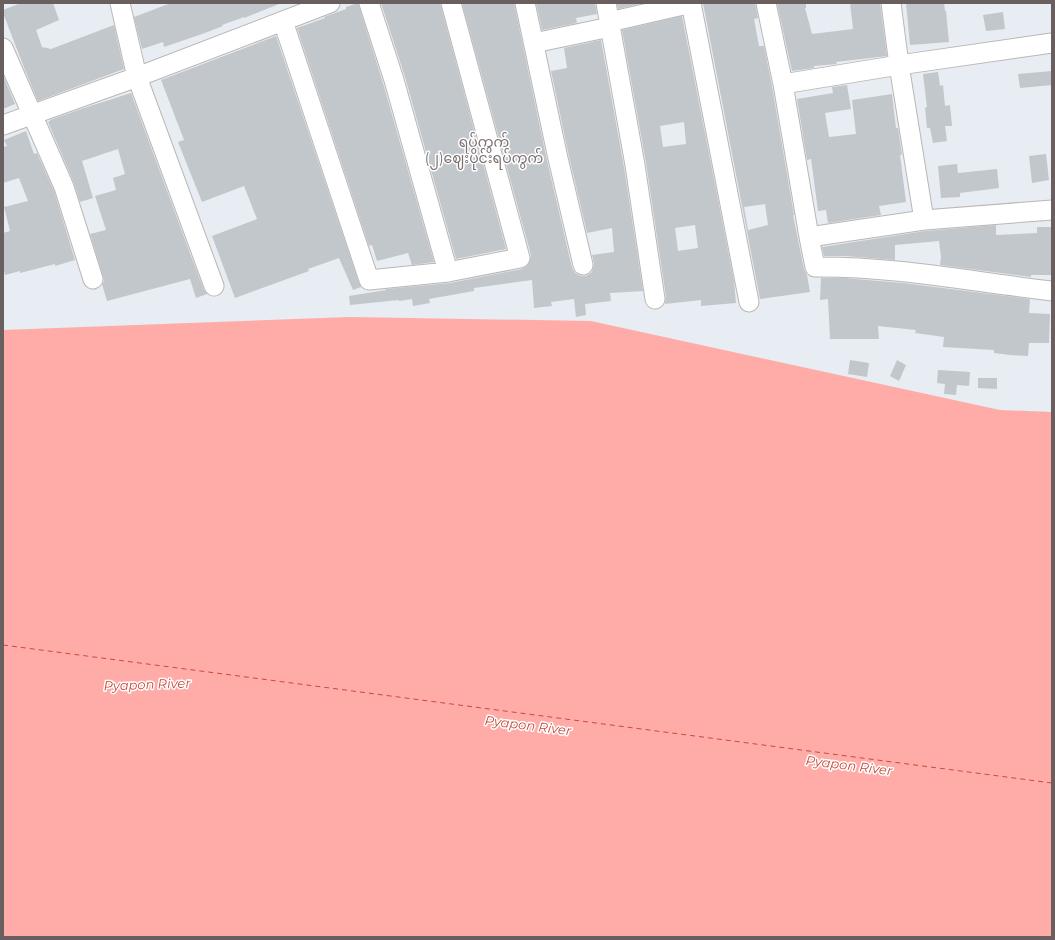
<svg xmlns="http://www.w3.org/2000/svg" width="1055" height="940" font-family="Montserrat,'Noto Sans Myanmar',sans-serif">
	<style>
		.water { fill: #ffaca9 }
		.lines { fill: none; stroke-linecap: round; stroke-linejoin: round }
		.ferry { stroke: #c64b3c; stroke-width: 1; stroke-dasharray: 5 4; stroke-linecap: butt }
		.building { fill: #c1c7cb; fill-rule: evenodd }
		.minor-casing { stroke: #bcb6b4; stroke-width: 21 }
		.minor { stroke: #fff; stroke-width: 19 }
		.labels { text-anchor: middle; stroke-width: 3; stroke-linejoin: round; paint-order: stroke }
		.water-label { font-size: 13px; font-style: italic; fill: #c64b3c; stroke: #fff }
		.quarter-label { font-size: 14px; fill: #7b706f; stroke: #fff }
	</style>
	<rect width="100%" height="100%" fill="#e7edf2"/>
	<!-- water -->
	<path class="water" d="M 350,317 L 591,321 L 1000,410 L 1052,412 L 1052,937 L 3,937 L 3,330 Z"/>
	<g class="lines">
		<!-- ferry -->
		<path class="ferry" d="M 3,645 L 1052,783"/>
	</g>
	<!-- building -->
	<path class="building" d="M 21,3 L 53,3 L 59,20 L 36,30 L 42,47 L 51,49 L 114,25 L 124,69 L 38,101 L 25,70 L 3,13 L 3,10 Z
		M 171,3 L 279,3 L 279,4 L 244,18 L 244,17 L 222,25 L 223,26 L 205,33 L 164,47 L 163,42 L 142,49 L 134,17 Z
		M 358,3 L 383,83 L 434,262 L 412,265 L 408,253 L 377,261 L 372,245 L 369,246 L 297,28 L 325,18 L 324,17 L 346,9 L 346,7 Z
		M 381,3 L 440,3 L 506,249 L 456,259 L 405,77 Z
		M 462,3 L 514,3 L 546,156 L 572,268 L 575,273 L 580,276 L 586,276 L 591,273 L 593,269 L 594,263 L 592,255 L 614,252 L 612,228 L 587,233 L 568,152 L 551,71 L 567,68 L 564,48 L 601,40 L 624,167 L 643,291 L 610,293 L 611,301 L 585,304 L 586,315 L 576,317 L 574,299 L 551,302 L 552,306 L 534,308 L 532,280 L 474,288 L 474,291 L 429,299 L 430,303 L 413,306 L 412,299 L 399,301 L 399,300 L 350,305 L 349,296 L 386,290 L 386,289 L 450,283 L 522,269 L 527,266 L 530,261 L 531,255 Z
		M 536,3 L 595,3 L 597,14 L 576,18 L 577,23 L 542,30 Z
		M 617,3 L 643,3 L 618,9 Z
		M 703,3 L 755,3 L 758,18 L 754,19 L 759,46 L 764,46 L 772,86 L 794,215 L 793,215 L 804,269 L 807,275 L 810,292 L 760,299 ZM 765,204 L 768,225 L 748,230 L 744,207 Z
		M 777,3 L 806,3 L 806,8 L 805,8 L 812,34 L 853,29 L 850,3 L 880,3 L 887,56 L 836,62 L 837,64 L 814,66 L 814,68 L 792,71 Z
		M 906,3 L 944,3 L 945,11 L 946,11 L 949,42 L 910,45 Z
		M 1003,12 L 1005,29 L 986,31 L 983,15 Z
		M 682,16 L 734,281 L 736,303 L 701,306 L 701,300 L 665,304 L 666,297 L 646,163 L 622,30 ZM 684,122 L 686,144 L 663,147 L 660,126 ZM 695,225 L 698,248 L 678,251 L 675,228 Z
		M 276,36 L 359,283 L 361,287 L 353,290 L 339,258 L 308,269 L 309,271 L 235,298 L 212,236 L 257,219 L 244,186 L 202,202 L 178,142 L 184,140 L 161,80 Z
		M 1052,71 L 1052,85 L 1020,88 L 1018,74 Z
		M 938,72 L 940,86 L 943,85 L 945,106 L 950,105 L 952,126 L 945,126 L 947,141 L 933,143 L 930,128 L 927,128 L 925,108 L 927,107 L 923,74 Z
		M 3,75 L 15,104 L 3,109 Z
		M 847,85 L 851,109 L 825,113 L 829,137 L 856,134 L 852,100 L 892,94 L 896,128 L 898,128 L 902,155 L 900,155 L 906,202 L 879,206 L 881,215 L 828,223 L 826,210 L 818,211 L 811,159 L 807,160 L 797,99 L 833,93 L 832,87 Z
		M 131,93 L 191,256 L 204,290 L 207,294 L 196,298 L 190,279 L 107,301 L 102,284 L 104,281 L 103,276 L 90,234 L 106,230 L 95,196 L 116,190 L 113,178 L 125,174 L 118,149 L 82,161 L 93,198 L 80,202 L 74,183 L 48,122 L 50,121 L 50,120 L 84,108 Z
		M 26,131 L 34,154 L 37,153 L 54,191 L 75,260 L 55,266 L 55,264 L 20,273 L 20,271 L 5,275 L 3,267 L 3,233 L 10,231 L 4,207 L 28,201 L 19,178 L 3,183 L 3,147 L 7,146 L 4,140 Z
		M 1046,154 L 1049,180 L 1032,183 L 1029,156 Z
		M 957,164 L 958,173 L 997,169 L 999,188 L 960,193 L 960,197 L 941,198 L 938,166 Z
		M 996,225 L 996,235 L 1037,233 L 1037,227 L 1052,227 L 1052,275 L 1031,275 L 1031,277 L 940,265 L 941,257 L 939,241 L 895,245 L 895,260 L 845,256 L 824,256 L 822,247 L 925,231 Z
		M 821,278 L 844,278 L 903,283 L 1030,299 L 1029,313 L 1050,314 L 1049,343 L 1029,343 L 1028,356 L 1010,355 L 994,353 L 994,350 L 943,347 L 944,337 L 915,333 L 916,330 L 878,326 L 879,339 L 830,339 L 828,299 L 820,300 Z
		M 850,360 L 869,363 L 867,377 L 848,374 Z
		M 897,360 L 906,365 L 899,381 L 890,376 Z
		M 938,370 L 970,372 L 969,386 L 957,385 L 956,395 L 944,394 L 945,384 L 937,383 Z
		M 978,378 L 997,378 L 997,389 L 978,388 Z"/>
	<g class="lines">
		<defs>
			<path id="minor" d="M 120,3 L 137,77 L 214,286
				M 369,3 L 394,80 L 448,272
				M 525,3 L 557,154 L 583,265
				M 606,3 L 635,165 L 655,299
				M 691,3 L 749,302
				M 766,3 L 783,84 L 809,237 L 924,220 L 1052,210
				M 891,3 L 899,65 L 924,220
				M 283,21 L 369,280 L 448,272 L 520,258 L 451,3
				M 609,22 L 692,3
				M 534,43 L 610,27
				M 3,48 L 64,187 L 93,279
				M 783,84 L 899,65 L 1052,43
				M 3,125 L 137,77 L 330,3
				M 809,237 L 815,267 C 894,266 973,282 1052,291"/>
		</defs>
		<!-- minor casing -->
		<use href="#minor" class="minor-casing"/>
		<!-- minor -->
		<use href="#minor" class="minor"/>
	</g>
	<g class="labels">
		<!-- water labels -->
		<g class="water-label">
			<text transform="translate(147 684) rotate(-2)" y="5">Pyapon River</text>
			<text transform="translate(528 725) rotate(7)" y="5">Pyapon River</text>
			<text transform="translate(849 765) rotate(7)" y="5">Pyapon River</text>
		</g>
		<!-- quarter labels -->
		<g class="quarter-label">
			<text x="484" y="147">ရပ်ကွက်<tspan x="484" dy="16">(၂)ဈေးပိုင်းရပ်ကွက်</tspan></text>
		</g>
	</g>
	<!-- border -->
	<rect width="1055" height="940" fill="none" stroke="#685f5e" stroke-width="8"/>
</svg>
